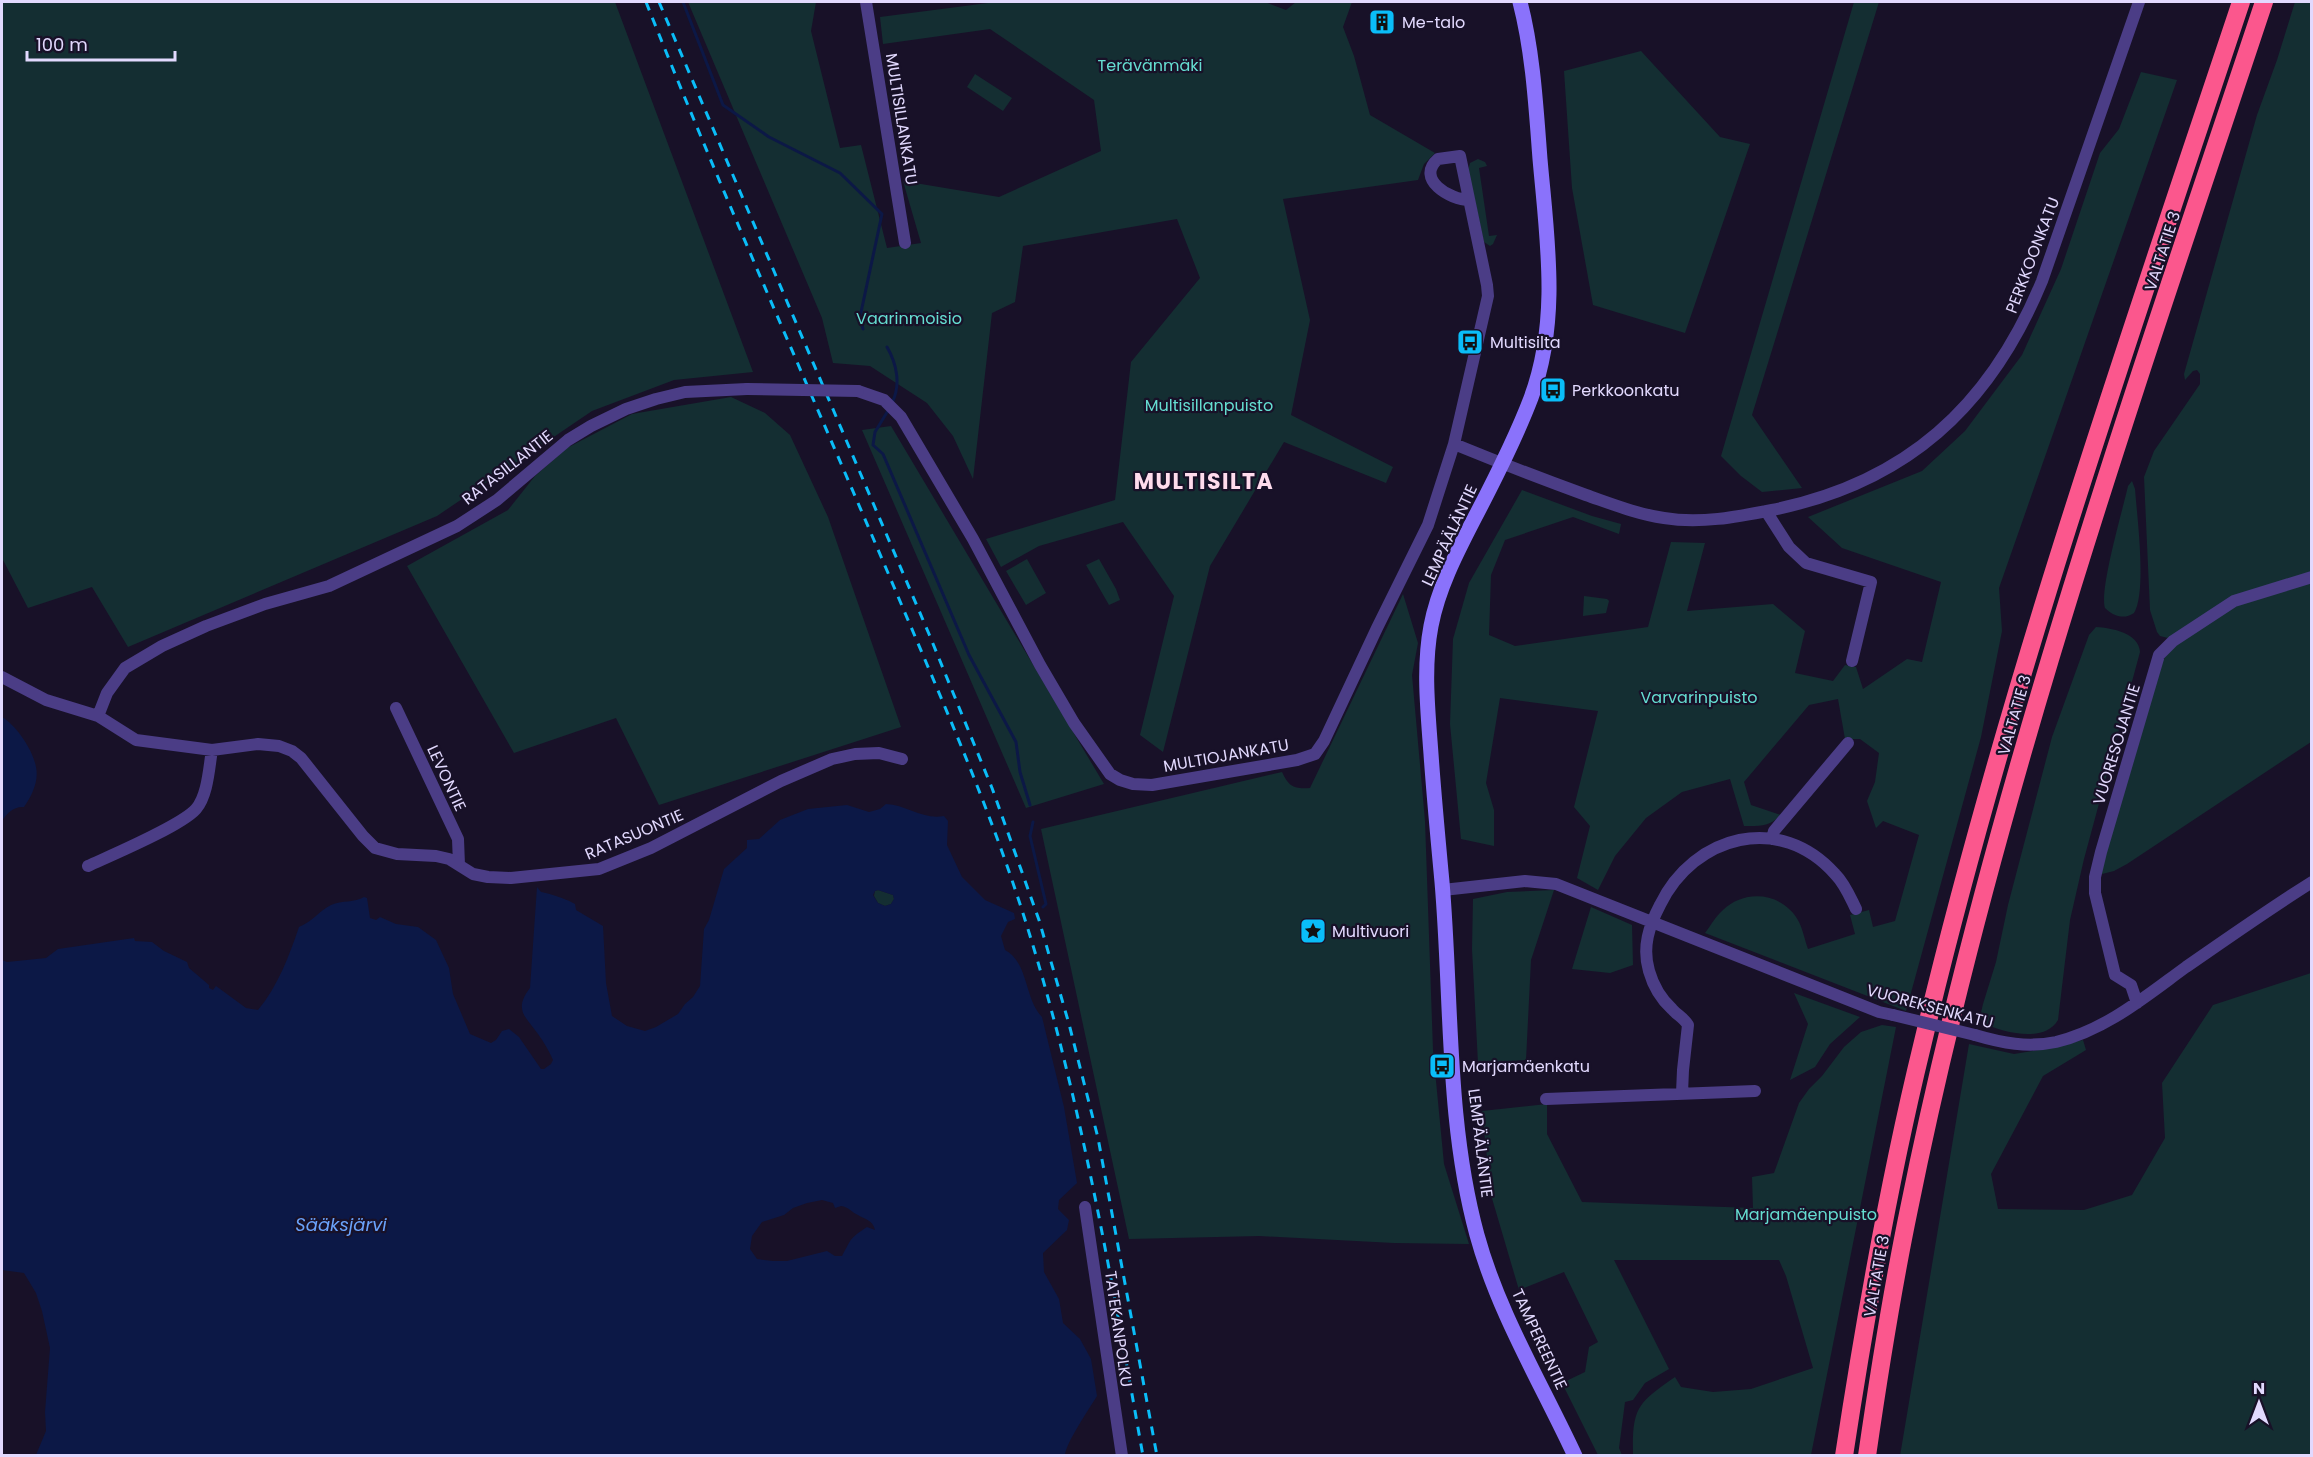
<svg xmlns="http://www.w3.org/2000/svg" width="2313" height="1457" font-family="Poppins,sans-serif">
	<style>
		.green { fill: #142e32 }
		.water { fill: #0c1846; fill-rule: evenodd }
		.lines { fill: none; stroke-linecap: round; stroke-linejoin: round }
		.stream { stroke: #0c1846; stroke-width: 3 }
		.street { stroke: #4b3d86; stroke-width: 12 }
		.secondary { stroke: #8a72fb; stroke-width: 15 }
		.highway { stroke: #fb578d; stroke-width: 18 }
		.rail { stroke: #0abdf8; stroke-width: 3; stroke-dasharray: 9 8; stroke-linecap: butt }
		.street-bridge { stroke: #4b3d86; stroke-width: 12 }
		.labels { text-anchor: middle; stroke-width: 4.5; stroke-linejoin: round; paint-order: stroke }
		.poi-label { font-size: 16px; fill: #e2d9fe; stroke: #181128; text-anchor: start }
		.park-label { font-size: 16px; fill: #65ddd1; stroke: #181128 }
		.street-label { font-size: 16px; fill: #e2d9fe; stroke: #181128 }
		.water-label { font-size: 18px; font-style: italic; fill: #6aa2fb; stroke: #181128 }
		.district-label { font-size: 22px; font-weight: bold; letter-spacing: 1.5px; fill: #fedbec; stroke: #181128 }
	</style>
	<rect width="100%" height="100%" fill="#181128"/>
	<!-- green -->
	<path class="green" d="M 2,2 L 615,2 L 753,372 L 674,380 L 592,411 L 437,516 L 128,647 L 92,587 L 28,608 L 2,558 Z
		M 688,2 L 816,2 L 811,31 L 840,148 L 861,145 L 887,248 L 921,243 L 903,181 L 999,197 L 1101,151 L 1094,100 L 990,29 L 883,44 L 880,17 L 988,3 L 990,2 L 1265,2 L 1286,10 L 1296,2 L 1352,2 L 1343,27 L 1354,56 L 1370,115 L 1435,153 L 1424,164 L 1418,180 L 1283,199 L 1310,320 L 1291,415 L 1393,467 L 1386,483 L 1284,442 L 1210,566 L 1163,752 L 1140,735 L 1174,596 L 1123,522 L 1039,546 L 1001,567 L 986,539 L 1115,500 L 1131,362 L 1200,278 L 1177,219 L 1023,246 L 1015,302 L 992,313 L 973,479 L 953,436 L 927,403 L 870,366 L 833,363 L 822,318 Z
		M 1854,2 L 1879,2 L 1752,415 L 1802,488 L 1762,492 L 1741,476 L 1721,456 Z
		M 2295,2 L 2311,2 L 2311,574 L 2293,578 L 2168,638 L 2160,636 L 2157,632 L 2150,610 L 2144,477 L 2154,451 L 2200,384 L 2200,374 L 2197,370 L 2193,371 L 2185,380 L 2184,374 L 2257,115 L 2277,60 Z
		M 1641,51 L 1720,137 L 1750,144 L 1685,333 L 1593,305 L 1572,188 L 1564,71 Z
		M 2141,72 L 2177,80 L 1999,588 L 2002,631 L 1981,737 L 1906,1011 L 1705,933 C 1711,925 1716,916 1723,910 C 1746,888 1784,893 1799,922 C 1803,930 1805,941 1808,949 L 1855,934 L 1850,915 L 1869,910 L 1873,927 L 1895,921 L 1919,835 L 1883,821 L 1876,828 L 1867,801 L 1875,782 L 1879,753 L 1860,739 L 1845,739 L 1838,699 L 1809,705 L 1744,782 L 1751,805 L 1781,815 C 1769,827 1760,826 1744,826 L 1730,779 L 1682,792 L 1646,818 L 1615,856 L 1598,890 L 1577,878 L 1590,826 L 1574,807 L 1598,711 L 1500,698 L 1486,783 L 1494,810 L 1494,846 L 1461,839 L 1450,724 L 1453,639 L 1469,583 L 1522,490 L 1592,516 L 1621,524 L 1619,534 L 1573,517 L 1505,540 L 1491,575 L 1489,635 L 1515,646 L 1648,627 L 1671,542 L 1705,543 L 1687,611 L 1773,604 L 1805,631 L 1795,673 L 1833,681 L 1845,665 L 1856,667 L 1863,689 L 1907,659 L 1922,662 L 1941,582 L 1842,548 L 1808,517 L 1922,471 L 1965,431 L 2022,355 L 2061,269 L 2100,153 L 2119,129 Z
		M 975,74 L 1012,98 L 1003,111 L 967,87 Z
		M 1478,159 L 1485,162 L 1487,166 L 1479,168 L 1489,236 L 1497,235 L 1493,244 L 1490,246 L 1484,242 L 1468,170 L 1470,163 Z
		M 731,397 L 765,413 L 790,435 L 828,517 L 901,727 L 659,805 L 616,718 L 514,753 L 407,566 L 508,510 L 535,476 L 567,448 L 632,414 Z
		M 891,426 L 1104,784 L 1026,808 L 862,430 Z
		M 2132,481 L 2135,489 C 2137,516 2147,592 2134,613 C 2124,620 2113,616 2105,608 C 2099,590 2123,509 2128,486 Z
		M 1027,559 L 1046,593 L 1026,605 L 1006,571 Z
		M 1099,559 L 1116,589 L 1120,600 L 1109,605 L 1086,565 Z
		M 2311,580 L 2311,742 L 2127,864 L 2114,871 L 2102,874 L 2100,873 L 2161,663 L 2170,650 L 2232,606 Z
		M 1403,594 L 1418,643 L 1412,675 L 1425,821 L 1433,1050 L 1444,1164 L 1469,1244 L 1394,1243 L 1260,1236 L 1129,1239 L 1041,829 L 1282,772 C 1289,787 1294,789 1310,788 Z
		M 1584,596 L 1607,599 L 1609,601 L 1606,613 L 1583,616 Z
		M 2096,627 C 2112,628 2139,633 2140,652 L 2084,859 L 2070,920 L 2058,1020 C 2044,1044 2003,1032 1982,1023 L 1980,1017 L 1983,1004 L 1996,962 L 2008,905 L 2052,737 L 2089,635 Z
		M 878,890 L 893,895 L 894,899 L 891,904 L 885,906 L 878,903 L 874,896 L 875,891 Z
		M 1554,890 L 1531,960 L 1526,1060 L 1478,1063 L 1472,949 L 1473,899 L 1507,892 Z
		M 1591,907 L 1632,925 L 1633,965 L 1610,973 L 1572,969 Z
		M 2311,973 L 2311,1455 L 1900,1456 L 1969,1044 L 2014,1054 L 2051,1048 L 2083,1040 L 2086,1050 L 2043,1076 L 1991,1174 L 1998,1209 L 2084,1210 L 2132,1195 L 2165,1138 L 2162,1083 L 2213,1005 Z
		M 1794,993 L 1860,1017 L 1830,1044 L 1815,1067 L 1790,1080 L 1808,1024 Z
		M 1882,1025 L 1896,1027 L 1811,1455 L 1633,1454 C 1632,1407 1638,1403 1675,1377 L 1681,1387 L 1713,1392 L 1751,1389 L 1813,1368 L 1786,1276 L 1779,1260 L 1614,1260 L 1669,1369 L 1645,1383 L 1633,1400 L 1625,1402 L 1619,1448 L 1622,1455 L 1598,1455 L 1562,1383 L 1585,1372 L 1589,1347 L 1598,1342 L 1564,1272 L 1519,1290 L 1491,1195 L 1482,1111 L 1547,1104 L 1547,1134 L 1582,1202 L 1753,1208 L 1752,1177 L 1774,1173 L 1799,1103 L 1809,1089 L 1822,1076 L 1844,1047 L 1861,1032 Z"/>
	<!-- water -->
	<path class="water" d="M 2,717 C 16,725 33,750 36,767 C 39,781 32,796 24,807 C 14,806 7,813 2,821 Z
		M 886,804 C 907,805 923,820 944,816 L 948,821 L 947,845 L 962,877 L 985,900 L 1014,913 L 1015,919 L 1008,922 L 1001,936 L 1005,950 C 1029,963 1024,998 1042,1017 L 1064,1107 L 1077,1183 L 1059,1200 L 1058,1209 L 1069,1220 L 1067,1230 L 1043,1253 L 1044,1272 L 1059,1299 L 1063,1323 L 1080,1339 L 1091,1359 L 1097,1396 C 1089,1409 1066,1443 1065,1455 L 36,1455 L 46,1431 L 45,1412 L 50,1348 L 42,1311 L 36,1293 L 24,1273 L 2,1270 L 2,960 L 7,962 L 46,958 L 58,949 L 134,938 L 135,941 L 152,942 L 164,951 L 187,962 L 189,968 L 209,985 L 209,988 L 213,990 L 216,986 L 246,1008 L 258,1010 C 278,986 289,956 299,927 C 312,922 319,911 331,905 C 342,900 355,903 364,897 L 367,898 L 370,918 L 376,920 L 380,917 L 396,924 L 418,927 L 436,940 L 449,968 L 453,994 L 470,1034 L 491,1043 L 496,1040 L 502,1031 L 509,1029 L 519,1037 L 541,1069 L 544,1069 L 551,1064 L 553,1060 C 549,1051 544,1042 538,1034 C 526,1017 513,1010 530,988 L 537,887 L 541,892 C 549,893 569,900 575,904 L 576,910 L 603,926 L 606,983 L 612,1016 L 627,1026 L 645,1031 L 656,1027 L 678,1014 L 685,1004 L 693,997 L 700,986 L 704,929 L 709,920 L 724,869 L 747,848 L 747,840 L 759,839 L 780,820 L 808,809 L 847,805 L 869,812 L 880,809 ZM 878,890 L 893,895 L 894,899 L 891,904 L 885,906 L 878,903 L 873,895 L 875,891 ZM 822,1200 L 833,1203 L 835,1208 L 841,1206 C 849,1207 851,1212 858,1215 C 866,1220 873,1220 875,1230 L 867,1227 C 849,1239 852,1238 842,1256 L 835,1256 L 827,1251 L 787,1261 L 773,1261 L 757,1259 L 750,1249 L 752,1236 L 762,1222 L 784,1215 L 793,1208 L 807,1203 Z"/>
	<g class="lines">
		<!-- stream -->
		<path class="stream" d="M 683,2 L 723,105 L 769,137 L 840,173 L 882,214 L 860,317 L 863,329
			M 887,347 C 897,364 901,385 892,403
			M 889,409 L 875,432 L 873,445 L 883,454 L 969,655 L 1016,742 L 1020,772 L 1030,805
			M 1033,822 L 1030,836 L 1046,904 L 1043,907"/>
		<!-- street -->
		<path class="street" d="M 866,2 L 905,243
			M 858,391 L 884,400 L 901,417 L 973,539 L 1040,665 L 1074,723 L 1110,774 L 1120,780 L 1133,784 L 1152,785 L 1297,760 L 1315,754 L 1324,741 L 1377,628 L 1428,525 L 1454,444 L 1488,296 L 1487,285 L 1460,156 L 1438,159 C 1415,179 1450,200 1469,200
			M 1454,444 C 1498,462 1542,479 1586,495 C 1612,504 1637,514 1664,518 C 1700,524 1736,517 1772,510 C 1906,483 1990,407 2042,281 L 2139,2
			M 1766,511 L 1789,547 L 1806,563 L 1871,582 L 1852,661
			M 2,677 L 46,700 L 98,716 L 136,740 L 212,750 L 258,744 L 279,746 L 292,751 L 301,758 L 363,836 L 375,848 L 397,854 L 436,856 L 449,859 L 473,874 L 488,877 L 511,878 L 599,869 L 651,848 L 781,781 L 832,759 L 855,754 L 879,753 L 902,759
			M 396,708 L 458,839 L 459,865
			M 98,716 L 107,693 L 125,668 L 162,646 L 206,626 L 265,604 L 329,586 L 457,526 L 497,500 L 568,440 L 591,426 L 626,409 L 656,399 L 685,392 L 747,389
			M 1772,839 L 1774,831 L 1848,743
			M 88,866 C 112,855 181,826 196,809 C 208,795 209,767 212,750
			M 1443,890 L 1525,881 L 1556,884 L 1879,1012 L 1893,1015
			M 2137,1003 L 2131,985 L 2115,975 L 2095,893 L 2095,877 L 2101,852 L 2159,655 L 2173,641 L 2234,601 L 2312,577
			M 1975,1035 C 2002,1043 2028,1048 2056,1042 C 2106,1030 2146,996 2186,967 C 2228,938 2269,909 2312,882
			M 1682,1093 L 1683,1070 L 1688,1025 C 1684,1018 1677,1015 1672,1009 C 1661,999 1653,985 1649,971 C 1642,947 1649,926 1660,905 C 1694,835 1780,812 1835,874 C 1845,884 1850,897 1856,909
			M 1546,1099 L 1755,1091
			M 1085,1207 L 1122,1456"/>
		<!-- secondary -->
		<path class="secondary" d="M 1520,2 C 1533,52 1536,107 1540,159 C 1547,239 1560,320 1531,398 C 1515,440 1494,481 1473,521 C 1456,554 1438,589 1431,626 C 1423,668 1428,712 1431,754 C 1434,797 1438,839 1442,882 C 1452,998 1446,1122 1477,1235 C 1498,1312 1541,1383 1575,1456"/>
		<!-- highway -->
		<path class="highway" d="M 1844,1456 C 1865,1318 1889,1181 1922,1046 C 2006,691 2126,347 2241,2
			M 1867,1456 C 1879,1373 1892,1291 1909,1209 C 1992,798 2132,398 2264,2"/>
		<!-- rail -->
		<path class="rail" d="M 646,2 C 724,198 811,392 894,587 C 941,698 991,810 1027,926 C 1081,1099 1111,1277 1143,1456
			M 659,2 L 929,634 L 992,788 L 1039,920 L 1069,1024 L 1098,1138 L 1157,1456"/>
		<!-- street-bridge -->
		<path class="street-bridge" d="M 747,389 L 858,391
			M 1893,1015 L 1975,1035"/>
	</g>
	<!-- icons -->
	<defs>
		<symbol id="building-square" viewBox="-11 -11 22 22"><rect x="-9" y="-9" width="18" height="18" rx="4" fill="#0abdf8" stroke="#181128"/><path d="M-4-6H4V6H1V3H-1V6H-4ZM-2.5-4.3h1.7v1.8h-1.7ZM.8-4.3h1.7v1.8H.8ZM-2.5-1h1.7V.8h-1.7ZM.8-1h1.7V.8H.8Z" fill="#111"/></symbol>
		<symbol id="bus-square" viewBox="-11 -11 22 22"><rect x="-9" y="-9" width="18" height="18" rx="4" fill="#0abdf8" stroke="#181128"/><path d="M-5-6H5V4H4V6H2V4H-2V6H-4V4H-5ZM-3.5-4V0h7V-4ZM-3.5 1.2v1.5H-2V1.2ZM2 1.2v1.5H3.5V1.2Z" fill="#111"/></symbol>
		<symbol id="sight-square" viewBox="-11 -11 22 22"><rect x="-9" y="-9" width="18" height="18" rx="4" fill="#0abdf8" stroke="#181128"/><path d="M0-6L1.8-2.2L6-1.7L2.9 1.2L3.7 5.4L0 3.3L-3.7 5.4L-2.9 1.2L-6-1.7L-1.8-2.2Z" fill="#111"/></symbol>
	</defs>
	<g fill-rule="evenodd">
		<use href="#building-square" x="1367" y="7" width="30" height="30"/>
		<use href="#bus-square" x="1455" y="327" width="30" height="30"/>
		<use href="#bus-square" x="1538" y="375" width="30" height="30"/>
		<use href="#sight-square" x="1298" y="916" width="30" height="30"/>
		<use href="#bus-square" x="1427" y="1051" width="30" height="30"/>
	</g>
	<g class="labels">
		<!-- poi labels -->
		<g class="poi-label">
			<text x="1402" y="28">Me-talo</text>
			<text x="1490" y="348">Multisilta</text>
			<text x="1572" y="396">Perkkoonkatu</text>
			<text x="1332" y="937">Multivuori</text>
			<text x="1462" y="1072">Marjamäenkatu</text>
		</g>
		<!-- park labels -->
		<g class="park-label">
			<text x="1150" y="71">Terävänmäki</text>
			<text x="909" y="324">Vaarinmoisio</text>
			<text x="1209" y="411">Multisillanpuisto</text>
			<text x="1699" y="703">Varvarinpuisto</text>
			<text x="1806" y="1220">Marjamäenpuisto</text>
		</g>
		<!-- street labels -->
		<g class="street-label">
			<text transform="translate(902 119) rotate(81)" y="6">MULTISILLANKATU</text>
			<text transform="translate(2162 251) rotate(-72)" y="6">VALTATIE 3</text>
			<text transform="translate(2032 255) rotate(-69)" y="6">PERKKOONKATU</text>
			<text transform="translate(507 467) rotate(-38)" y="6">RATASILLANTIE</text>
			<text transform="translate(1449 535) rotate(-65)" y="6">LEMPÄÄLÄNTIE</text>
			<text transform="translate(2014 715) rotate(-74)" y="6">VALTATIE 3</text>
			<text transform="translate(2116 744) rotate(-73)" y="6">VUORESOJANTIE</text>
			<text transform="translate(1226 755) rotate(-10)" y="6">MULTIOJANKATU</text>
			<text transform="translate(447 778) rotate(65)" y="6">LEVONTIE</text>
			<text transform="translate(634 834) rotate(-23)" y="6">RATASUONTIE</text>
			<text transform="translate(1930 1006) rotate(15)" y="6">VUOREKSENKATU</text>
			<text transform="translate(1481 1143) rotate(83)" y="6">LEMPÄÄLÄNTIE</text>
			<text transform="translate(1876 1276) rotate(-80)" y="6">VALTATIE 3</text>
			<text transform="translate(1119 1329) rotate(82)" y="6">TATEKANPOLKU</text>
			<text transform="translate(1540 1339) rotate(65)" y="6">TAMPEREENTIE</text>
		</g>
		<!-- water labels -->
		<g class="water-label">
			<text x="341" y="1231">Sääksjärvi</text>
		</g>
		<!-- district labels -->
		<g class="district-label">
			<text x="1204" y="489">MULTISILTA</text>
		</g>
	</g>
	<!-- border -->
	<rect width="2313" height="1457" fill="none" stroke="#e2d9fe" stroke-width="6"/>
	<!-- north arrow -->
	<g transform="translate(2259 1403)" stroke="#181128" stroke-width="4.5" paint-order="stroke">
	<path d="M0-4.5L10 22L0 15L-10 22Z" fill="#e2d9fe"/>
	<text y="-9" font-size="16" font-weight="bold" text-anchor="middle" fill="#e2d9fe">N</text>
	</g>
	<!-- scale -->
	<path d="M27 51v9h148v-9" fill="none" stroke="#e2d9fe" stroke-width="3"/>
	<text x="36" y="51" font-size="18" fill="#e2d9fe" stroke="#181128" stroke-width="4.5" paint-order="stroke">100 m</text>
</svg>
